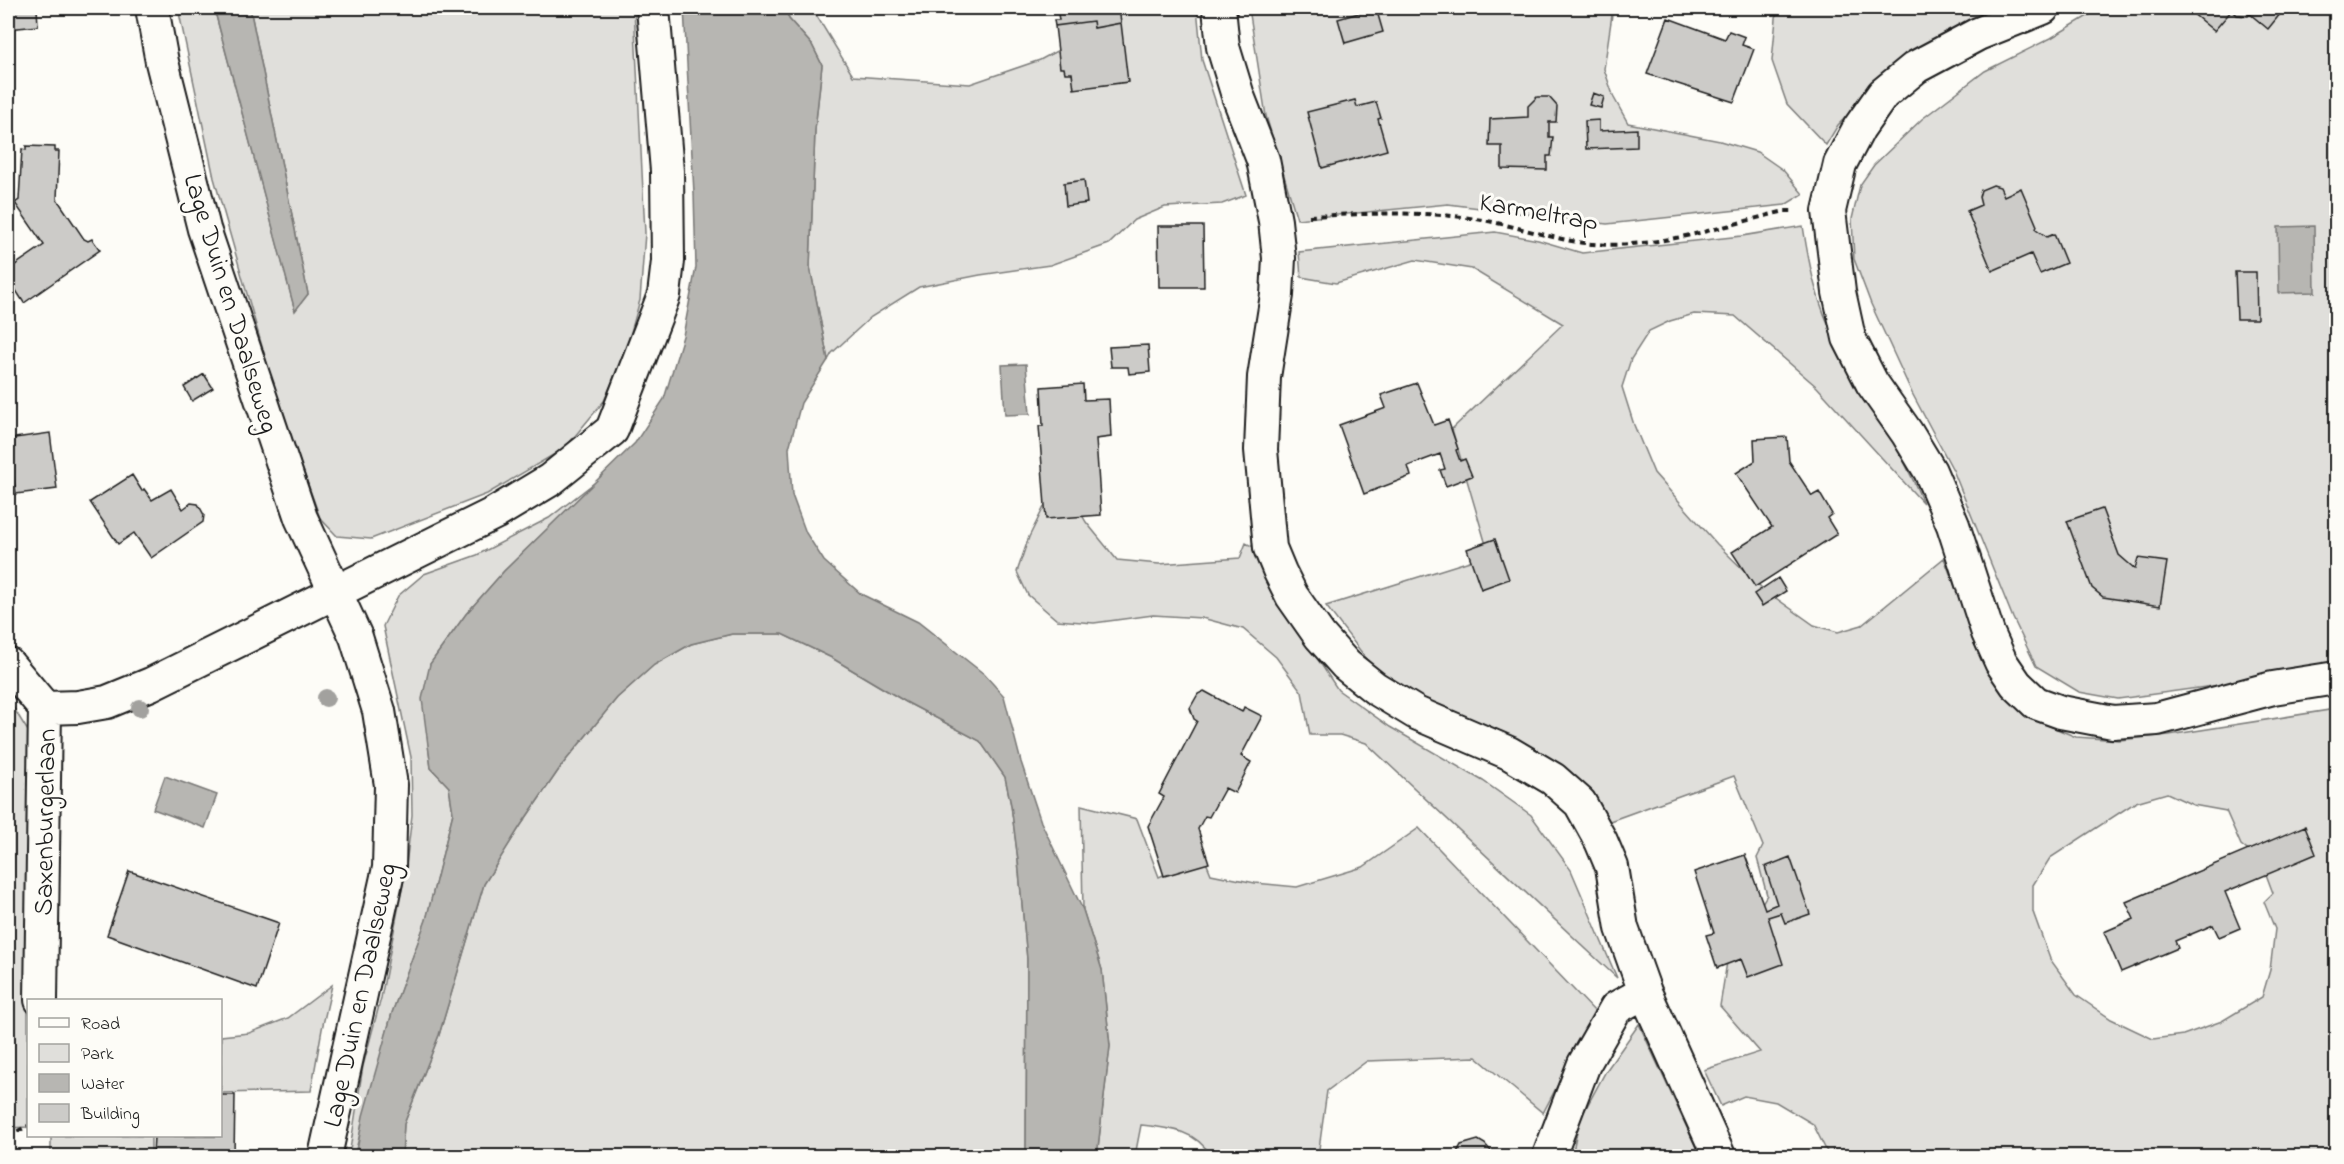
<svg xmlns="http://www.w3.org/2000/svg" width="2344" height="1164" font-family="'Indie Flower',sans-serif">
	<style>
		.green { fill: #e0dfdb; stroke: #7e7e7c; stroke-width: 1.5; fill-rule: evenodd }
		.water { fill: #b7b6b2; stroke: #797876; stroke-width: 1.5 }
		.building { fill: #cccbc8; stroke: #1c1c1c; stroke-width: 1.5 }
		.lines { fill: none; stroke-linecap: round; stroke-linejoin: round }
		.street-casing { stroke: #1c1c1c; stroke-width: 36 }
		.path { stroke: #1c1c1c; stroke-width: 4; stroke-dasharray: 6 4.5; stroke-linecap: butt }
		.street { stroke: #fdfcf7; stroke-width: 32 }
		.tree { fill: #a2a19e }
		.labels { text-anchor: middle; stroke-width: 6; stroke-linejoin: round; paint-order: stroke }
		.street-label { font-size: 27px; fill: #1c1c1c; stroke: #fdfcf7 }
	</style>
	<rect width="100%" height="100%" fill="#fdfcf7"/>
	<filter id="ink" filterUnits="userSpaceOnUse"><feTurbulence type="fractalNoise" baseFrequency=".0167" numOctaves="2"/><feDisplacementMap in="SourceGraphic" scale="12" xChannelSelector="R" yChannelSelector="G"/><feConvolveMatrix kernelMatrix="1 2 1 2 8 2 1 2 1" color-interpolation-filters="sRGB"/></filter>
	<g filter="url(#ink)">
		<!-- green -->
		<path class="green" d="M 178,8 L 214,8 L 295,310 L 308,294 L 250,8 L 634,8 L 645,233 L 640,300 L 626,350 L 604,401 L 565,448 L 487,494 L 371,539 L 337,536 L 320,518 L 275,392 L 214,178 Z
			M 785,8 L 812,8 L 853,76 L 970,84 L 1040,60 L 1064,47 L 1118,44 L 1116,8 L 1197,8 L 1202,60 L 1246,195 L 1222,204 L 1165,207 L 1134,220 L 1109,244 L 1050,265 L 980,275 L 919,287 L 871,317 L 832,353 L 828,360 L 810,267 L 815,130 L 822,65 L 812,45 L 789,19 Z
			M 1249,8 L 1613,8 L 1604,69 L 1614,98 L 1628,123 L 1720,141 L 1757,152 L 1783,170 L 1803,194 L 1785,205 L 1607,224 L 1448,204 L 1297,219 L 1266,116 Z
			M 1777,8 L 2009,8 L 1880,83 L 1838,125 L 1826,145 L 1787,104 L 1772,61 Z
			M 2101,8 L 2336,8 L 2336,669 L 2118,699 L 2079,692 L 2036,666 L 2013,618 L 1953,470 L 1912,393 L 1871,304 L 1854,259 L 1852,219 L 1860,185 L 1874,165 L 1922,119 L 1985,71 L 2051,38 Z
			M 1803,226 C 1809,265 1817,305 1836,340 C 1864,395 1900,445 1923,503 L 1817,387 L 1735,316 L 1694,314 L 1670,321 L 1649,331 L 1631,359 L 1622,387 L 1634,425 L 1654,473 L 1717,544 L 1763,589 L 1814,625 L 1838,632 L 1862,625 L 1944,558 L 1978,647 L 2008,695 L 2038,721 L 2076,737 L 2119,740 L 2169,735 L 2336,709 L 2336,1156 L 1829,1156 L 1813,1124 L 1776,1102 L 1744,1096 L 1721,1106 L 1704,1070 L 1760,1052 L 1720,1006 L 1727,962 L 1767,895 L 1757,858 L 1763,846 L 1734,776 L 1585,830 L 1553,788 L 1504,752 L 1372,666 L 1326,606 L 1489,555 L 1452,429 L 1563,324 L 1472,269 L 1415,260 L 1336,283 L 1301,277 L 1299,252 L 1495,232 L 1538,240 L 1582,253 L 1742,236 ZM 2167,793 L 2193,805 L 2226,811 L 2241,845 L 2261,861 L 2273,893 L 2264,902 L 2275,929 L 2270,970 L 2262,997 L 2222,1021 L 2183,1035 L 2153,1039 L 2111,1019 L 2076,995 L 2050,959 L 2033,912 L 2033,885 L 2050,858 L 2136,802 Z
			M 598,480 L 504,571 L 466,614 L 430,664 L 428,743 L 431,768 L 449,787 L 453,813 L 426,921 L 392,1013 L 356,1149 L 356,1156 L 349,1156 L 363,1066 L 381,998 L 405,874 L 412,815 L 411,757 L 383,626 L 398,596 L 424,574 L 477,555 L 549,518 Z
			M 1074,501 L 1086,522 L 1117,560 L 1159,564 L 1240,558 L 1246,543 L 1261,551 L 1276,596 L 1338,690 L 1390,727 L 1483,781 L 1531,815 L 1571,870 L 1617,978 L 1366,743 L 1340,735 L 1310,735 L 1302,692 L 1276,657 L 1243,629 L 1202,618 L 1153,615 L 1094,623 L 1057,620 L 1028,595 L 1017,572 L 1029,537 L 1045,505 Z
			M 732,634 L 782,634 L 832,658 L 906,702 L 980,741 L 1005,777 L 1011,805 L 1018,860 L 1027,959 L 1026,1156 L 402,1156 L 404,1124 L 439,1035 L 484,884 L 521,825 L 562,765 L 617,698 L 654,665 L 691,644 Z
			M 8,699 L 36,744 L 28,1000 L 28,1127 L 8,1128 Z
			M 1081,805 L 1137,819 L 1159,877 L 1204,857 L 1211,874 L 1255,883 L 1297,887 L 1363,867 L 1419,828 L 1598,1015 L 1568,1065 L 1543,1113 L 1476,1057 L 1367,1061 L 1327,1091 L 1318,1156 L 1211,1156 C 1196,1130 1169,1128 1141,1125 L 1135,1156 L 1097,1156 L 1110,1046 L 1102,970 L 1083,910 Z
			M 332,985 L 322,1029 L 311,1091 L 221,1093 L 221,1036 L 249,1033 L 288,1018 Z
			M 1639,1024 L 1700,1156 L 1572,1156 L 1579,1121 L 1606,1071 Z
			M 51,1136 L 151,1136 L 151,1156 L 51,1156 Z"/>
		<!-- water -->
		<path class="water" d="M 214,8 L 250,8 L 308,294 L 295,311 Z
			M 684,8 L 785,8 L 789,19 L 812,45 L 822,65 L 815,130 L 810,267 L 828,360 L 801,403 L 789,448 L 792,495 L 806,533 L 824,561 L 861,594 L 918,622 L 984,674 L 1004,696 L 1021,762 L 1041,822 L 1083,910 L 1102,970 L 1110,1046 L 1097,1156 L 1026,1156 L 1027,959 L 1018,860 L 1011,805 L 1005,777 L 980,741 L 906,702 L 832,658 L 782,634 L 732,634 L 691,644 L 654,665 L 617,698 L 562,765 L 521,825 L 484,884 L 439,1035 L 404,1124 L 402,1156 L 356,1156 L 363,1116 L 392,1013 L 426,920 L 453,813 L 449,787 L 431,768 L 422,699 L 430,664 L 466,614 L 504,571 L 635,443 L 664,399 L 683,336 L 696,267 L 694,193 Z
			M 2314,226 L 2315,292 L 2279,293 L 2278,227 Z
			M 1026,364 L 1030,414 L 1005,415 L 1002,365 Z
			M 165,776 L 217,795 L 205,828 L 153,809 Z"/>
		<!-- building -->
		<path class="building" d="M 8,8 L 37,8 L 38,26 L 8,29 Z
			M 1057,8 L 1119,8 L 1121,23 L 1094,28 L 1093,21 L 1055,26 L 1054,20 L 1059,20 Z
			M 1376,8 L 1383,32 L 1345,43 L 1338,19 Z
			M 2186,8 L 2285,8 L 2268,29 L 2250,14 L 2248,16 L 2237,15 L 2232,10 L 2214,31 Z
			M 1668,18 L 1725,39 L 1729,31 L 1745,37 L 1742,45 L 1754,49 L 1734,102 L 1647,74 Z
			M 1093,21 L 1094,28 L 1121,23 L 1128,82 L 1074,89 L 1072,73 L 1065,73 L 1064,68 L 1060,68 L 1055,26 Z
			M 1593,93 L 1604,97 L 1601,108 L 1589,105 Z
			M 1537,97 L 1549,97 L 1557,106 L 1556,122 L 1549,122 L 1549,137 L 1553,137 L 1551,156 L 1547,156 L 1547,170 L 1502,169 L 1502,146 L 1489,146 L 1490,119 L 1528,117 L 1528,106 Z
			M 1355,100 L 1357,107 L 1376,102 L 1381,118 L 1378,119 L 1387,150 L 1322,168 L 1307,112 Z
			M 1599,120 L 1599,131 L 1637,129 L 1637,147 L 1586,149 L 1585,121 Z
			M 26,146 L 55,147 L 55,151 L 59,151 L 57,199 L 84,239 L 88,241 L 92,239 L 100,250 L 24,303 L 8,278 L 8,270 L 44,245 L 15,203 L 19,200 L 22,149 L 26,150 Z
			M 1084,180 L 1087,203 L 1066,206 L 1064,183 Z
			M 1993,185 L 2000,187 L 2004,196 L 2021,188 L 2037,226 L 2036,229 L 2047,237 L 2054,234 L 2066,263 L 2040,274 L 2031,254 L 1992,271 L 1967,211 L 1981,205 L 1979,197 L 1981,190 Z
			M 1158,226 L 1203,226 L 1204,287 L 1159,287 Z
			M 2235,272 L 2256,272 L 2257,319 L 2237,319 Z
			M 1148,345 L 1150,372 L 1129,374 L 1128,367 L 1111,367 L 1109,347 Z
			M 204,374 L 213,388 L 192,401 L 184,387 Z
			M 1417,383 L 1434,425 L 1448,420 L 1458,449 L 1456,450 L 1460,461 L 1465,459 L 1472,476 L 1446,486 L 1440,470 L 1445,469 L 1440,454 L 1408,466 L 1411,476 L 1364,494 L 1339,425 L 1386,408 L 1381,395 Z
			M 1083,384 L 1084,400 L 1109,399 L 1111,437 L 1096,439 L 1101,515 L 1046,519 L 1039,426 L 1043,426 L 1041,387 Z
			M 50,433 L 57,489 L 16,494 L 13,474 L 8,475 L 8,439 Z
			M 1787,437 L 1789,461 L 1812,496 L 1819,492 L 1832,514 L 1827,518 L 1837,534 L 1755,587 L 1732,552 L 1772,527 L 1736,473 L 1755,461 L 1754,439 Z
			M 132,475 L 142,491 L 144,489 L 152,500 L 171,489 L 183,509 L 191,503 L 198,504 L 204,515 L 203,522 L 151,558 L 134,533 L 118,544 L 90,502 Z
			M 2102,509 L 2119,555 L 2135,569 L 2138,558 L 2167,562 L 2160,606 L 2103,597 L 2092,588 L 2067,521 Z
			M 1495,539 L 1509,579 L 1481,589 L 1467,549 Z
			M 1778,578 L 1786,591 L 1762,606 L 1754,594 Z
			M 1204,691 L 1242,712 L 1244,707 L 1262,716 L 1241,756 L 1251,762 L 1235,793 L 1225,788 L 1209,817 L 1205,816 L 1198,829 L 1209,863 L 1164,876 L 1148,826 L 1164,797 L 1159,794 L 1197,721 L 1194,719 L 1190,708 L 1198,694 Z
			M 2305,826 L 2316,854 L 2225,892 L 2240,928 L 2219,937 L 2213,925 L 2175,941 L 2178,948 L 2121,972 L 2104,932 L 2134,919 L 2126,902 Z
			M 1745,855 L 1765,909 L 1777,904 L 1765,867 L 1790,857 L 1810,914 L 1785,923 L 1781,913 L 1768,917 L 1783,964 L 1748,977 L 1741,959 L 1717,968 L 1706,935 L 1714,933 L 1694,872 Z
			M 129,871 L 279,923 L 257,989 L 107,935 Z
			M 2333,958 L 2336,959 L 2336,990 L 2331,990 Z
			M 220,1095 L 235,1095 L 234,1156 L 153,1156 L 154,1136 L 220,1136 Z
			M 1478,1140 L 1485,1144 L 1491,1151 L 1492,1156 L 1455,1156 L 1461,1145 Z"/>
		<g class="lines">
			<defs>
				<path id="street" d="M 152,8 L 162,62 L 204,229 L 301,518 L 356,637 L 379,711 L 391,785 L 389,868 L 325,1156
					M 1219,8 L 1223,47 L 1238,96 L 1263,160 L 1275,221 L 1279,258 L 1277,295 L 1264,377 L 1261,450 L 1270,548 L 1280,572 L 1292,596 L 1320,636 L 1346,665 L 1375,688 L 1416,713 L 1509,753 L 1553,779 L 1580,803 L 1601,841 L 1612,867 L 1622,928 L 1645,992 L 1719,1156
					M 2043,8 L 1978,34 L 1916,67 L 1883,94 L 1859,128 L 1840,164 L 1829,211 L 1839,292 L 1849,338 L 1872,383 L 1907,433 L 1930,471 L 1953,525 L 1988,633 L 2001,662 L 2016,684 L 2036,703 L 2061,712 L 2113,722 L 2157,719 L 2273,688 L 2336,678
					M 8,664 L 45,708
					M 45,708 L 78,707 L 107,702 L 151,684 L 495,513 L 550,480 L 612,430 L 664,295 L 668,261 L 667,171 L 653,8
					M 41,1000 L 45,708
					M 1549,1156 L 1584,1064 L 1616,1008 L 1645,992"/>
			</defs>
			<!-- street casing -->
			<use href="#street" class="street-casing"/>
			<!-- path -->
			<path class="path" d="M 1309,216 C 1364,214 1426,210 1482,220 C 1517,226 1558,241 1593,244 C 1659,249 1722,226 1785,211 L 1795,211
				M 8,1136 L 28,1126"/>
			<!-- street -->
			<use href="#street" class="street"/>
		</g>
		<!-- trees -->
		<g class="tree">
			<circle cx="326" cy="698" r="9"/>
			<circle cx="140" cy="708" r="9"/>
		</g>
	</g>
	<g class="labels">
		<!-- street labels -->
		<g class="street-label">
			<text transform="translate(1539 211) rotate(10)" y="9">Karmeltrap</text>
			<text transform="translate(232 303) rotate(73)" y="9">Lage Duin en Daalseweg</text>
			<text transform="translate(44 822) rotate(-89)" y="9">Saxenburgerlaan</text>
			<text transform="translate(359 995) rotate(-78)" y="9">Lage Duin en Daalseweg</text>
		</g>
	</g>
	<!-- margin -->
	<rect width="2344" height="1164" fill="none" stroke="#fdfcf7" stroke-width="30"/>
	<rect x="15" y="15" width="2314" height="1134" fill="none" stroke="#1c1c1c" stroke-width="2" filter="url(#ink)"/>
	<!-- legend -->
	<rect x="27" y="999" width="195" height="138" fill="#fdfcf7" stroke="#a3a29f" stroke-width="1.5"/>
	<rect x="39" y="1018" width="30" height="9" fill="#fdfcf7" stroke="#a3a29f" stroke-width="1.5"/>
	<text x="81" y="1029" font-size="18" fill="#1c1c1c">Road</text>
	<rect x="39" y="1044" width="30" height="18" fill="#e0dfdb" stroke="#a3a29f" stroke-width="1.5"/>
	<text x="81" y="1059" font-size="18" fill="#1c1c1c">Park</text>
	<rect x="39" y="1074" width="30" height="18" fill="#b7b6b2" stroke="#a3a29f" stroke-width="1.5"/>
	<text x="81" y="1089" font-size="18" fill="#1c1c1c">Water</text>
	<rect x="39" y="1104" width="30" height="18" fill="#cccbc8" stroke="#a3a29f" stroke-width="1.5"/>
	<text x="81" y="1119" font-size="18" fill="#1c1c1c">Building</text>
</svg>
